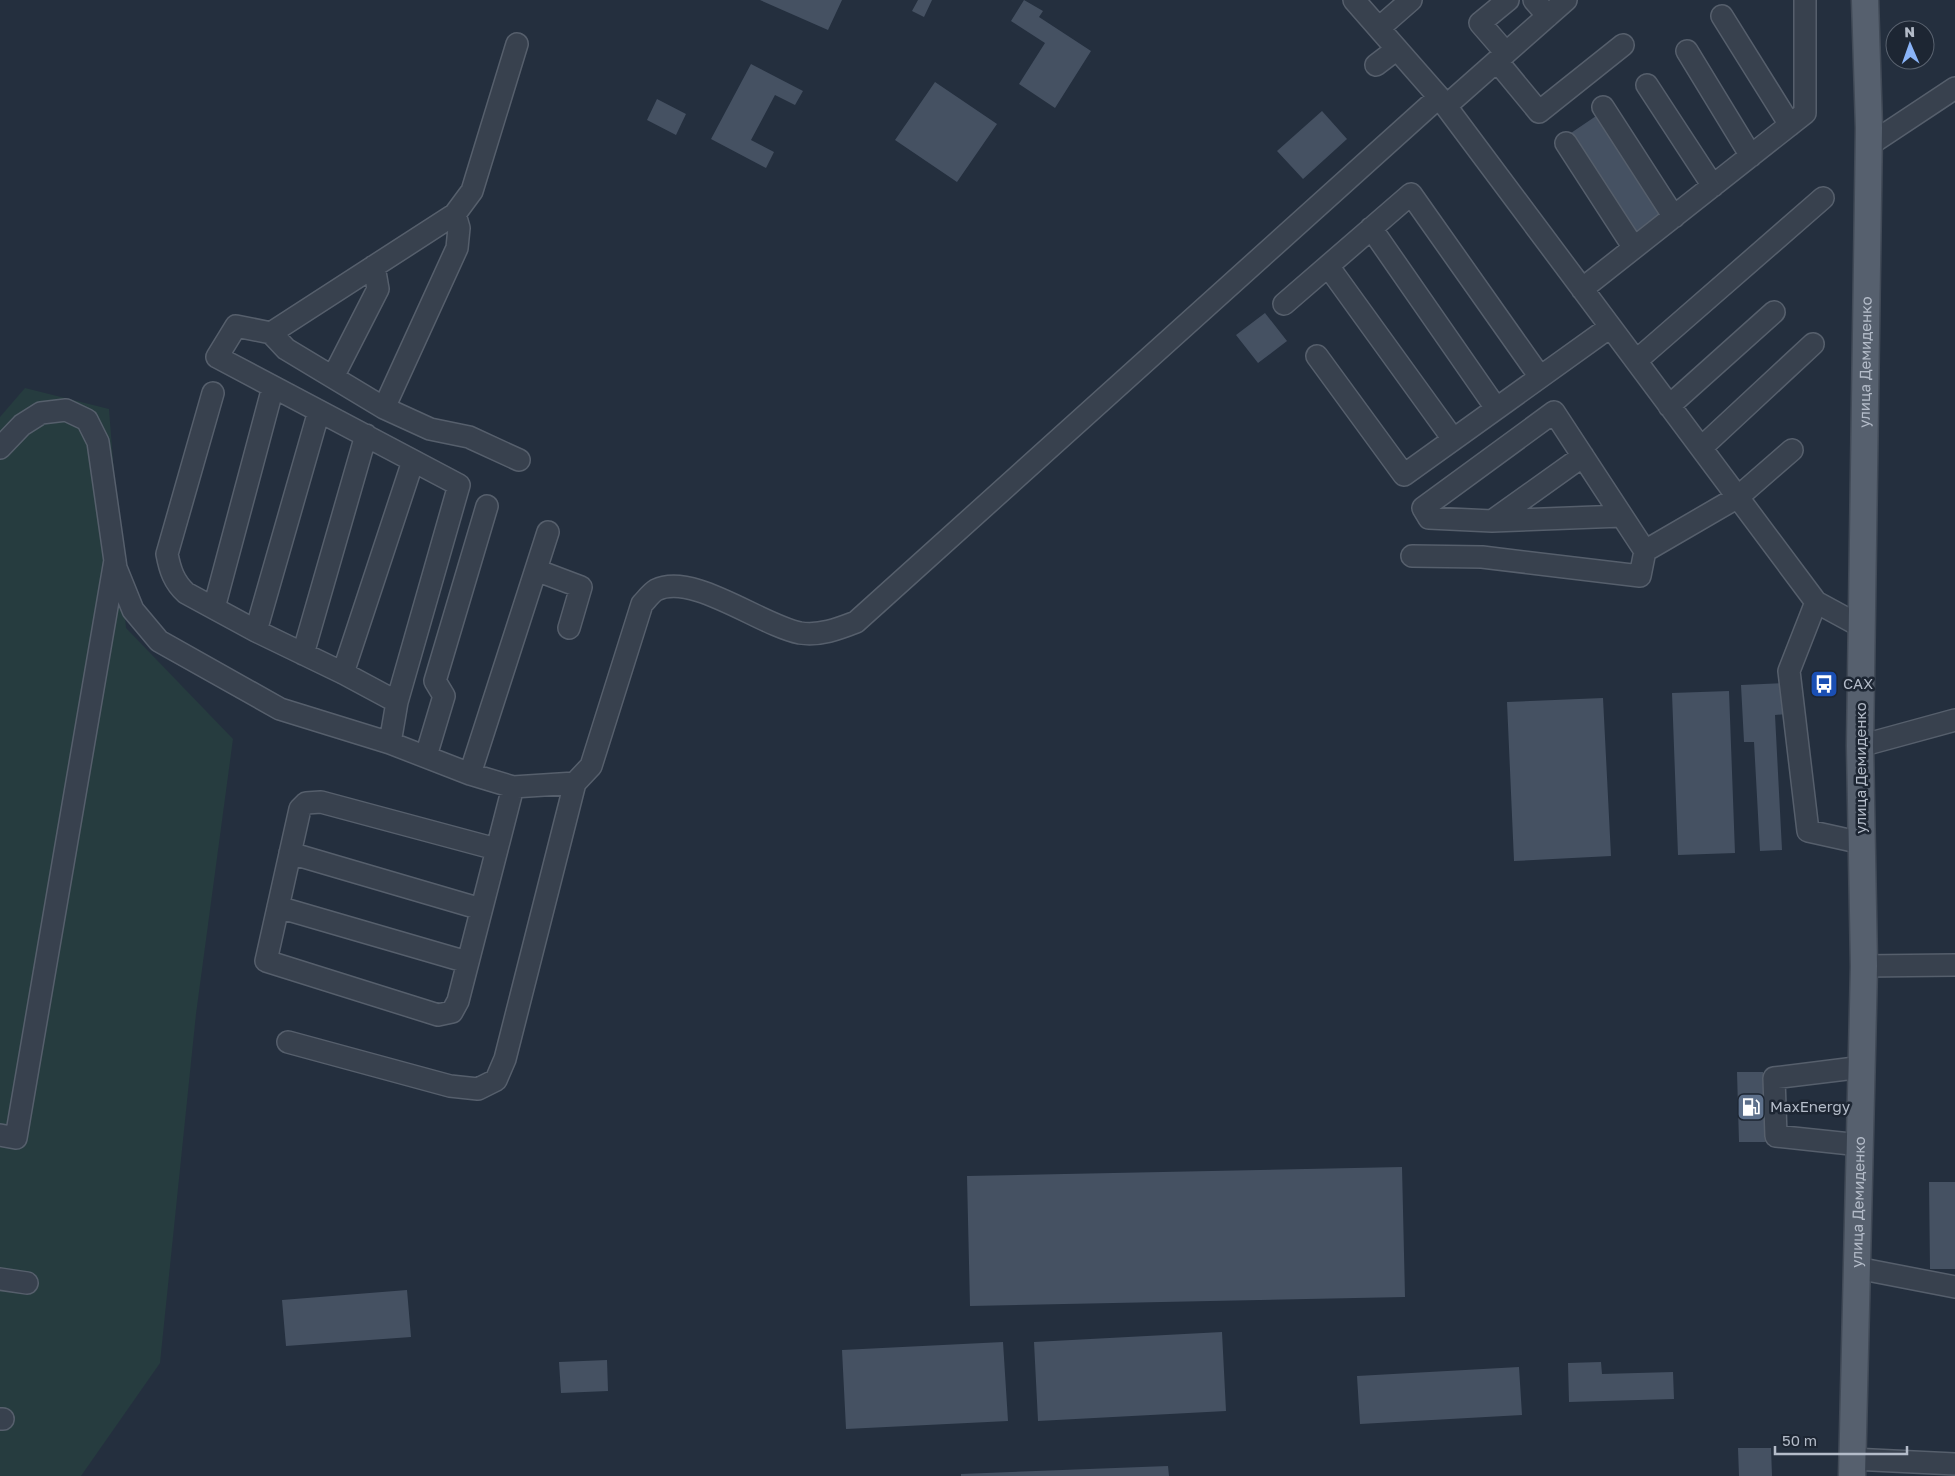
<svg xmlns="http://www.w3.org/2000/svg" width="1955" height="1476" font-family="'Golos Text',sans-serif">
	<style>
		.green { fill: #263c3f }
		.building { fill: #455162 }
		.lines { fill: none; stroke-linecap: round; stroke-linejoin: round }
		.minor-casing { stroke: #565f6c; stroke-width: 24 }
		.major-casing { stroke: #414a57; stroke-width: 29 }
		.minor { stroke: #38414e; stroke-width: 21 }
		.major { stroke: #56606e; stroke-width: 26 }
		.labels { text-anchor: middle; stroke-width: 5; stroke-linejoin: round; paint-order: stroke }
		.street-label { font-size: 15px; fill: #b4bcc9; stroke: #1d2633 }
		.poi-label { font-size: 15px; fill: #b4bcc9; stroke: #1d2633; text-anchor: start }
	</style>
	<rect width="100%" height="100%" fill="#242f3e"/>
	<!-- green -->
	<path class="green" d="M 25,388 L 109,409 L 126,628 L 233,739 L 196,1014 L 160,1363 L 81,1476 L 0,1476 L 0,417 Z"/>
	<!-- building -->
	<path class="building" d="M 760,0 L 842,0 L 828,30 Z
		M 918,0 L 932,0 L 924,17 L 912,11 Z
		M 1024,0 L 1043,11 L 1039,17 L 1091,51 L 1055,108 L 1019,84 L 1045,43 L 1011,21 Z
		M 751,64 L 803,91 L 795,105 L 775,95 L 751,140 L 774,152 L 766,168 L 711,139 Z
		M 935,82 L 997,124 L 957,182 L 895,140 Z
		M 657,99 L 686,114 L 676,135 L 647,120 Z
		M 1322,111 L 1347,139 L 1303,179 L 1277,151 Z
		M 1599,114 L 1666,214 L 1635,234 L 1568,135 Z
		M 1265,313 L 1287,341 L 1258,363 L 1236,335 Z
		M 1787,683 L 1788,714 L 1775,715 L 1782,850 L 1760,851 L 1754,742 L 1744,742 L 1741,685 Z
		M 1729,691 L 1735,853 L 1678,855 L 1672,693 Z
		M 1603,698 L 1611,856 L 1514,861 L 1507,702 Z
		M 1737,1072 L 1763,1072 L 1765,1142 L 1739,1142 Z
		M 1402,1167 L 1405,1297 L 970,1306 L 967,1176 Z
		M 1929,1182 L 1955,1182 L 1955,1269 L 1930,1269 Z
		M 407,1290 L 411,1337 L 286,1346 L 282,1300 Z
		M 1222,1332 L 1226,1411 L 1038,1421 L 1034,1342 Z
		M 1003,1342 L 1008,1421 L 846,1429 L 842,1350 Z
		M 607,1360 L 608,1391 L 561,1393 L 559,1362 Z
		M 1601,1362 L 1602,1374 L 1673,1372 L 1674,1399 L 1569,1402 L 1568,1363 Z
		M 1519,1367 L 1522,1415 L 1360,1424 L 1357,1376 Z
		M 1738,1448 L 1771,1448 L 1772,1476 L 1739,1476 Z
		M 1168,1466 L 1169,1476 L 961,1476 L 961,1474 Z"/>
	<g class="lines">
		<defs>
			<path id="minor" d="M 1354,0 L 1439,97
				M 1534,0 L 1548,16
				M 1722,16 L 1790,125
				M 1379,28 L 1411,0
				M 517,44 L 472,191 L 455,214 L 271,333 L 236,326 L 217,357 L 459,485 L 397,702 L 390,743 L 470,774 L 513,787 L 575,783 L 591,766 L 642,604 C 646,600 651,593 656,590 C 693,572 760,625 800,633 C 820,636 838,629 856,622 L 1439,97 L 1816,602 L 1862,627
				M 1687,51 L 1751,156
				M 1506,53 L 1480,23 L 1508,0
				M 1497,61 L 1539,112 L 1623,45
				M 1376,65 L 1397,49
				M 1647,85 L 1713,186
				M 1446,106 L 1566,0
				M 1603,107 L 1674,217
				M 1566,143 L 1634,248
				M 1869,145 L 1955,88
				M 1371,228 L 1496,408
				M 1328,266 L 1453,439
				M 1582,289 L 1805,113 L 1805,0
				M 1284,304 L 1411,194 L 1540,377
				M 271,333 L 286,349 L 384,408 L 430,429 L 469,437 L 519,460
				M 1317,356 L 1404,475 L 1610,327
				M 1636,361 L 1823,198
				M 333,377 L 378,289 L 374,266
				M 213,393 L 167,554 C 170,570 174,582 186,593 L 256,631 L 343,673 L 397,702
				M 1669,406 L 1774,312
				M 384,408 L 457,248 L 459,228 L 455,214
				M 0,448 L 22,425 L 41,413 L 66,410 L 87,420 L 98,442 L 116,568 L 133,610 L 159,641 L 280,709 L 390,743
				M 1701,448 L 1813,344
				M 1622,516 L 1492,521 L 1429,518 L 1423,508 L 1554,412 L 1645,551 L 1738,497 L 1792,450
				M 1492,521 L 1583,456
				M 1412,556 L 1482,557 L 1640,576 L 1645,551
				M 536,570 L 581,587 L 569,628
				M 1816,602 L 1789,671 L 1808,831 L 1862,843
				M 214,608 L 273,387
				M 256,631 L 319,411
				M 303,654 L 366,435
				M 343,673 L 413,461
				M 1860,746 L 1955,720
				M 426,756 L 444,696 L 435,681 L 487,506
				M 470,774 L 548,532
				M 496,849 L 321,802 L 306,803 L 300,809 L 266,961 L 438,1015 L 452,1012 L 458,1001 L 513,787
				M 290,853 L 481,909
				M 278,907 L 467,962
				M 1864,966 L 1955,965
				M 288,1042 L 450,1086 L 478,1089 L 496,1080 L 505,1059 L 575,783
				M 0,1135 L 16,1138 L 115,560
				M 1860,1145 L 1776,1136 L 1774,1078 L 1863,1067
				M 1857,1268 L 1955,1287
				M 0,1279 L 27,1283
				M 0,1419 L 3,1419
				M 1852,1459 L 1955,1464"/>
			<g id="major">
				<path id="s1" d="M 1852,1476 L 1864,966 L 1860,746 L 1869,128 L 1865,0"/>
			</g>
		</defs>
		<!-- minor casing -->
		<use href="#minor" class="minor-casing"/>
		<!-- major casing -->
		<use href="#major" class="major-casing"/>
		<!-- minor -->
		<use href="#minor" class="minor"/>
		<!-- major -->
		<use href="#major" class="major"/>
	</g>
	<!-- icons -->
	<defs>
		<symbol id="bus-square" viewBox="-11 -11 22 22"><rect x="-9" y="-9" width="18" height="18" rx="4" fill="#1a4fb4" stroke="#1d2633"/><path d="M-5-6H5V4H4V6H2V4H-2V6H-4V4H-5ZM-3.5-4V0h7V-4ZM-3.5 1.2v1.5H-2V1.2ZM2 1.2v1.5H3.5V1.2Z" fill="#fff"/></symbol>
		<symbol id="fuel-square" viewBox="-11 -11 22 22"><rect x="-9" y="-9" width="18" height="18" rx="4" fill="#5c6f8a" stroke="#1d2633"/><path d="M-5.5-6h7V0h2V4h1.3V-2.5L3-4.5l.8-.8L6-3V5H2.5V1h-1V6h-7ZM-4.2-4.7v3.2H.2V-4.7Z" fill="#fff"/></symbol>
	</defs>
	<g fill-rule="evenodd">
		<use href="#bus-square" x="1808" y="668" width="32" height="32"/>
		<use href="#fuel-square" x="1735" y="1091" width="32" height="32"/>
	</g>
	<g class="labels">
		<!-- street labels -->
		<g class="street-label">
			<text dy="5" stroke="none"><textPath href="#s1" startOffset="1114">улица Демиденко</textPath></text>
			<text transform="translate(1861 768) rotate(-90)" y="5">улица Демиденко</text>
			<text dy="5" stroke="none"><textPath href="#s1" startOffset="274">улица Демиденко</textPath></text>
		</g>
		<!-- poi labels -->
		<g class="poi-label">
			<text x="1843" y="689">САХ</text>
			<text x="1770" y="1112">MaxEnergy</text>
		</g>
	</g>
	<!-- north arrow -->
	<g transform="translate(1910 45) rotate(358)"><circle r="24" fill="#1d2633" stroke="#59626f"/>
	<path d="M0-4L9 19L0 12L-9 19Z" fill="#8ab4f8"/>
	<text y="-8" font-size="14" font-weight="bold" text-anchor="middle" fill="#b4bcc9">N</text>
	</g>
	<!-- scale -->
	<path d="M1775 1446v8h132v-8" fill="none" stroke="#b4bcc9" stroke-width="2.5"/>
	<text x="1782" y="1446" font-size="15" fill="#b4bcc9" stroke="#1d2633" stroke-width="4" paint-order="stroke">50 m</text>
</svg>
